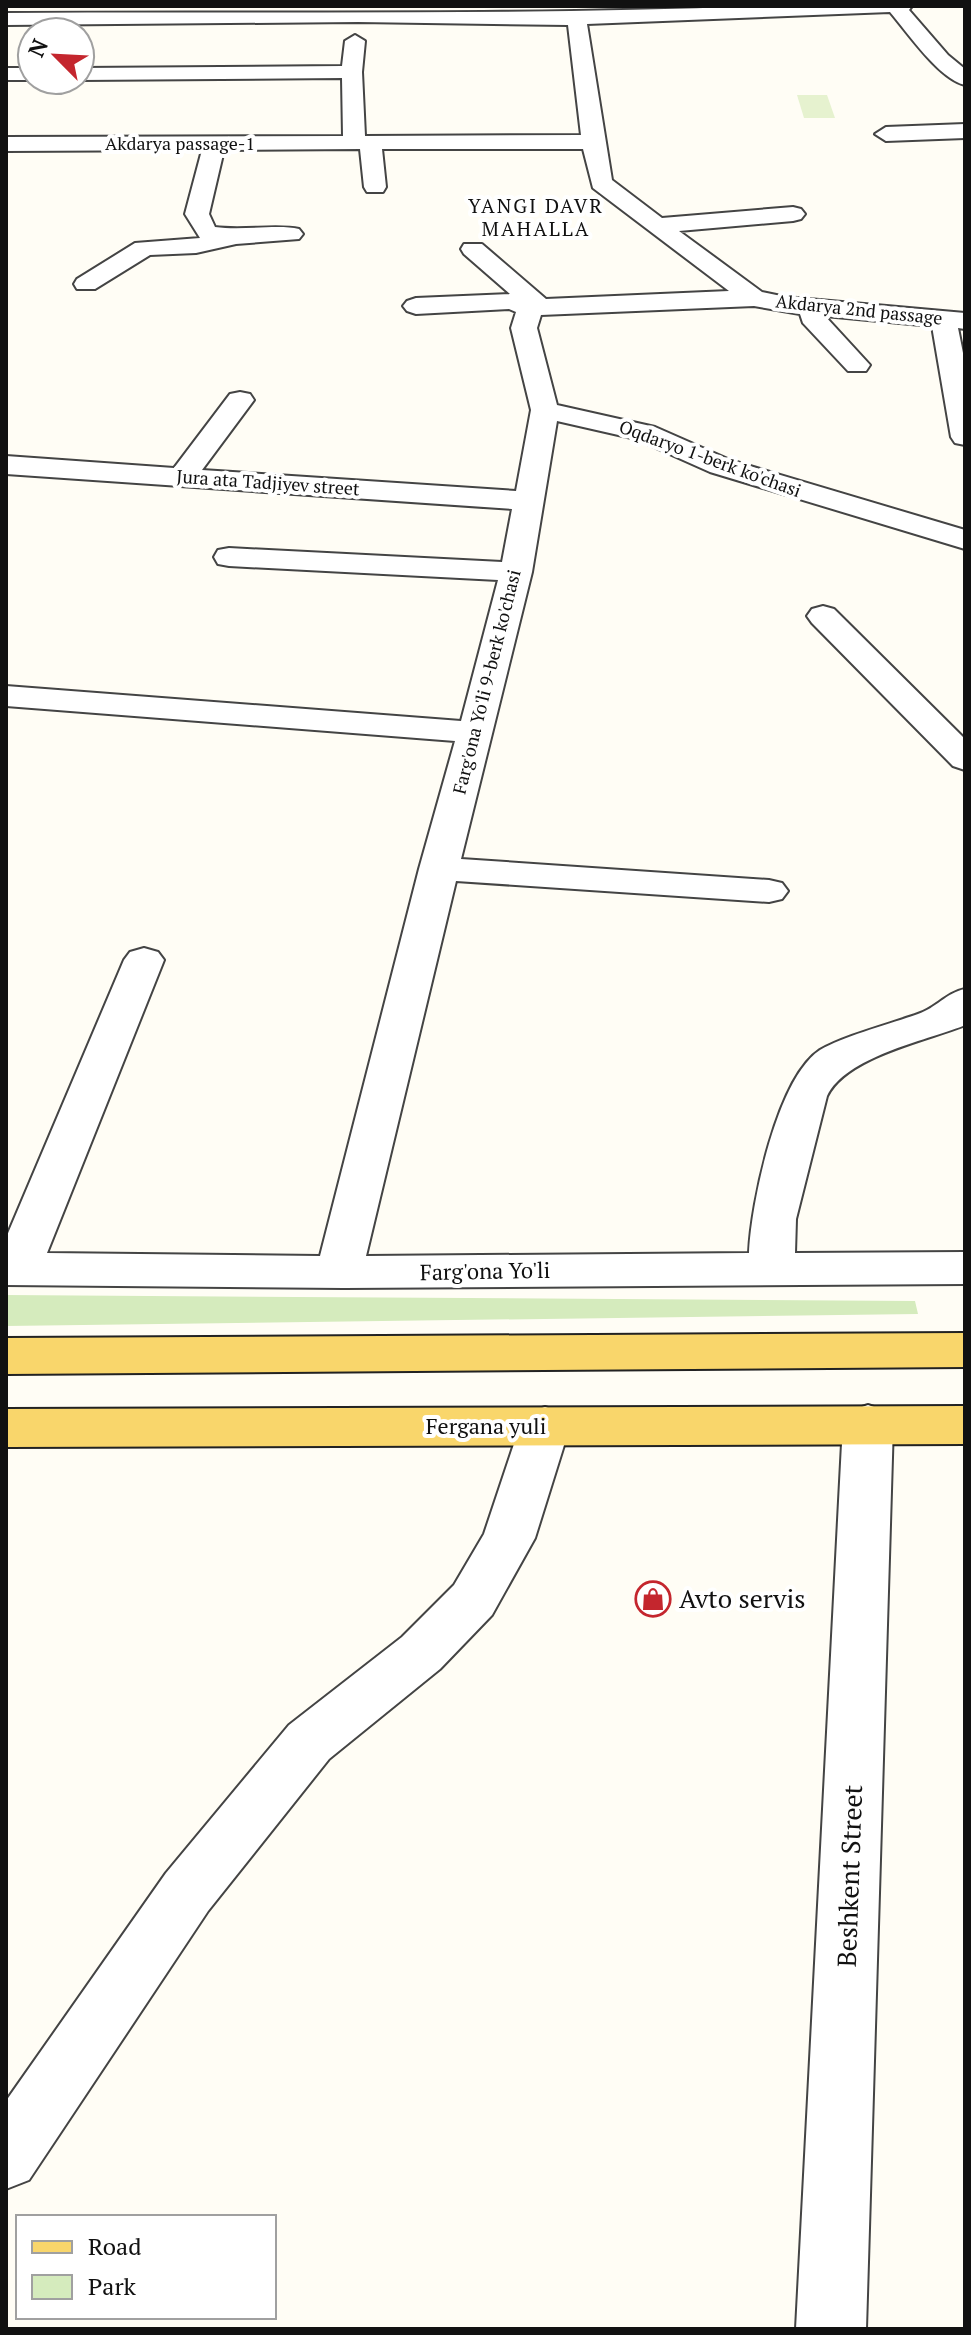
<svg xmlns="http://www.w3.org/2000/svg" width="971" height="2335" font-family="'PT Serif',serif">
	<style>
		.green { fill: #d5ebbd }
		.pitch { fill: #e6f2cf }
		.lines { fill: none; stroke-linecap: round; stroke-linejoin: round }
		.minor-casing { stroke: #444; stroke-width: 4 }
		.major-casing { stroke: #222; stroke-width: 4 }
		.minor { fill: #fff; fill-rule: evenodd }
		.major { fill: #f9d66b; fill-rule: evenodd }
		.labels { text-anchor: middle; stroke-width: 8; stroke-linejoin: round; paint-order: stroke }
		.far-street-label { font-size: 18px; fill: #111; stroke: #fff }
		.far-neighbourhood-label { font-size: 20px; letter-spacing: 2px; fill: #111; stroke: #fff }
		.street-label { font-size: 22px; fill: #111; stroke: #fff }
		.near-poi-label { font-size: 26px; fill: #111; stroke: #fff; text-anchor: start }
		.near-street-label { font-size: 26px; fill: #111; stroke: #fff }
	</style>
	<rect width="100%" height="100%" fill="#fffdf5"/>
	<!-- green -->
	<path class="green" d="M 6,1295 L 915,1301 L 918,1314 L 6,1326 Z"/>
	<!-- pitch -->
	<path class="pitch" d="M 797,95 L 827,95 L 835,118 L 804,118 Z"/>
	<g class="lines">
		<defs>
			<path id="minor" d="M 759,6 L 912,6 L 909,10 L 948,55 L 965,69 L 965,85 C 939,79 908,33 890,12 L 587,24 L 612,180 L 662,218 L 793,207 L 801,209 L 805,214 L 801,219 L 793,221 L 679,231 L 762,292 L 786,297 L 965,313 L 965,329 L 958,328 L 965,363 L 965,445 L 955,443 L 951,437 L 932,326 L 825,316 L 870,365 L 866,371 L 848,371 L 803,323 L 800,314 L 754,306 L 541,315 L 537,328 L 557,405 L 655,427 L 730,460 L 965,530 L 965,549 L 710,472 L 636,439 L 557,421 L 532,572 L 461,859 L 769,880 L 782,883 L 788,891 L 782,899 L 769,902 L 456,881 L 366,1256 L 749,1253 C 751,1204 777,1078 820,1050 C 844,1036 890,1024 918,1014 C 936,1008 946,993 965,989 L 963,1026 C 924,1041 846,1057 827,1096 L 796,1219 L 795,1253 L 965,1252 L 965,1284 L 344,1288 L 6,1285 L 6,1238 L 124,960 L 130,952 L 144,948 L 158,952 L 164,960 L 47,1253 L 320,1256 L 419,869 L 455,741 L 6,706 L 6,686 L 461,721 L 498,580 L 229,566 L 218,564 L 214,557 L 218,550 L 229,548 L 502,562 L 512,509 L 6,474 L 6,456 L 174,468 L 230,394 L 240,392 L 250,394 L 254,400 L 202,470 L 516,491 L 531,410 L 511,328 L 516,312 L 509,309 L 416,314 L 407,311 L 403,306 L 407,301 L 416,298 L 510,294 L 464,254 L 461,249 L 464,244 L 482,244 L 546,299 L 729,291 L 593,188 L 583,149 L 382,149 L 386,187 L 383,192 L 367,192 L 364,187 L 360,149 L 224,150 L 209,214 L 215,227 C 242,231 278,224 299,229 L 303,234 L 299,239 L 236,244 L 196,253 L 150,255 L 95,289 L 77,289 L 74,284 L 77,279 L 135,243 L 200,238 L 185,214 L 202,150 L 6,151 L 6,137 L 343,136 L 342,78 L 80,80 L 80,68 L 342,66 L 345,41 L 355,35 L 365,41 L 362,72 L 365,136 L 581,135 L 568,25 L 358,22 L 6,25 L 6,13 C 257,11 508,16 759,6 Z
				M 6,68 L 32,68 L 33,80 L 6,80 Z
				M 965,124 L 965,138 L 886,141 L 875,134 L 886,127 Z
				M 823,606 L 834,609 L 965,739 L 965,770 L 953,766 L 812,623 L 807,616 L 812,609 Z
				M 868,1405 L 886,1411 L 893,1424 L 866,2329 L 796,2329 L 843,1424 L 850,1411 Z
				M 545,1407 L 563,1413 L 570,1426 L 535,1538 L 492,1615 L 440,1669 L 329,1759 L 208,1911 L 29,2180 L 6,2189 L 6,2101 L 166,1873 L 289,1725 L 402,1637 L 454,1585 L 484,1534 L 520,1426 L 527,1413 Z"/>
			<path id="major" d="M 965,1333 L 965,1367 L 6,1374 L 6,1338 Z
				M 965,1406 L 965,1444 L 6,1447 L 6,1409 Z"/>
		</defs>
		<!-- minor casing -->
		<use href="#minor" class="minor-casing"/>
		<!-- major casing -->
		<use href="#major" class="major-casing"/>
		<!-- minor -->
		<use href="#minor" class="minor"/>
		<!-- major -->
		<use href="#major" class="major"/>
	</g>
	<!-- icons -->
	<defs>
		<symbol id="shop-ring" viewBox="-11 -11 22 22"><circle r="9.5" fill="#fff" stroke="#c4262e" stroke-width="1.5"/><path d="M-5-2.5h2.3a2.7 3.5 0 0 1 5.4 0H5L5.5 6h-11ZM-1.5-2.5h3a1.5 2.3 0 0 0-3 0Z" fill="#c4262e"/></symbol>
	</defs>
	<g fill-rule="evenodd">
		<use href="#shop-ring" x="633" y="1579" width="40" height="40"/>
	</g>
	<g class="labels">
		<!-- far-street labels -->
		<g class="far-street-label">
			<text x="180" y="150">Akdarya passage-1</text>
			<text transform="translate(859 310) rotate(6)" y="6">Akdarya 2nd passage</text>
			<text transform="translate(710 459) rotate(20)" y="6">Oqdaryo 1-berk ko'chasi</text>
			<text transform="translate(268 483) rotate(4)" y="6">Jura аta Tadjiyev street</text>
			<text transform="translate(487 682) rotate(-76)" y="6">Farg'ona Yo'li 9-berk ko'chasi</text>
		</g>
		<!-- far-neighbourhood labels -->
		<g class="far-neighbourhood-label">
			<text x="536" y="213">YANGI DAVR<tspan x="536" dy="23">MAHALLA</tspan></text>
		</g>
		<!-- street labels -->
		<g class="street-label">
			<text transform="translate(485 1271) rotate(-1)" y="8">Farg'ona Yo'li</text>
			<text x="486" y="1434">Fergana yuli</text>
		</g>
		<!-- near-poi labels -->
		<g class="near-poi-label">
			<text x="679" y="1608">Avto servis</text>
		</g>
		<!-- near-street labels -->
		<g class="near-street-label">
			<text transform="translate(850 1876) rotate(-88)" y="9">Beshkent Street</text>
		</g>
	</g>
	<!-- border -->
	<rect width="971" height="2335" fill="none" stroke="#111111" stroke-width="16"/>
	<!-- legend -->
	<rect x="16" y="2215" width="260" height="104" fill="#ffffff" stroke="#a0a0a0" stroke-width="2"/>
	<rect x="32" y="2241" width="40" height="12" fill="#f9d66b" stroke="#a0a0a0" stroke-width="2"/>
	<text x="88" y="2255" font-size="24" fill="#111111">Road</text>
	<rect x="32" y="2275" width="40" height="24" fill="#d5ebbd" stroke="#a0a0a0" stroke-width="2"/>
	<text x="88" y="2295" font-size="24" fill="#111111">Park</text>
	<!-- north arrow -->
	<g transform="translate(56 56) rotate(294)"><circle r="38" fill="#ffffff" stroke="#a0a0a0" stroke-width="2"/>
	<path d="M0-6L14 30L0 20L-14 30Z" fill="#c4262e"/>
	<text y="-12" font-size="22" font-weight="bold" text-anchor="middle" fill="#111111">N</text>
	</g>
</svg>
